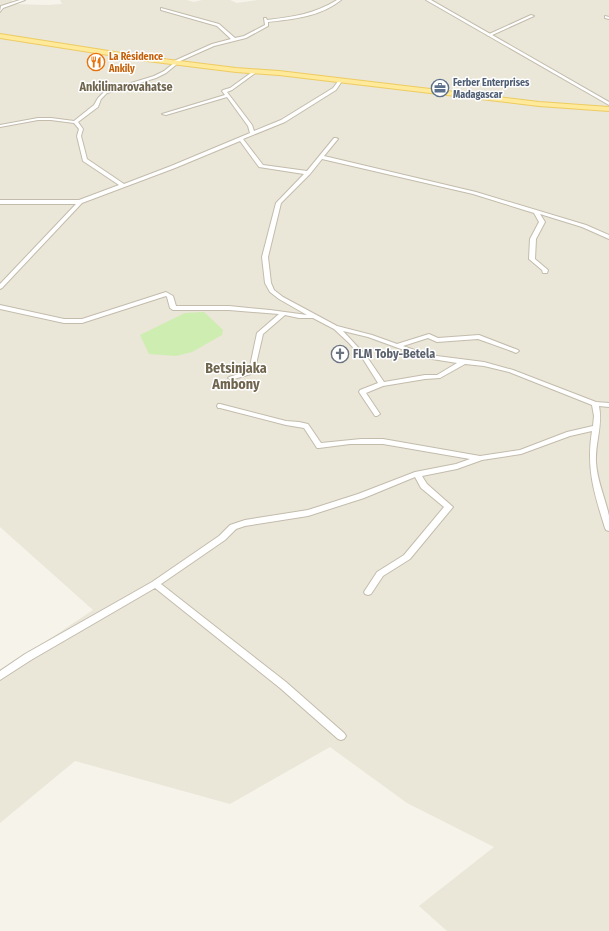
<svg xmlns="http://www.w3.org/2000/svg" width="609" height="931" font-family="'Fira Sans Condensed',sans-serif">
	<style>
		.residential { fill: #eae6d8 }
		.green { fill: #ceedb0 }
		.lines { fill: none; stroke-linecap: round; stroke-linejoin: round }
		.minor-casing { stroke: #c3bcac; stroke-width: 2 }
		.tertiary-casing { stroke: #c3bcac; stroke-width: 2 }
		.primary-casing { stroke: #edcc61; stroke-width: 2 }
		.minor { fill: #fff; fill-rule: evenodd }
		.tertiary { fill: #fff; fill-rule: evenodd }
		.primary { fill: #ffe99a; fill-rule: evenodd }
		.labels { text-anchor: middle; stroke-width: 3; stroke-linejoin: round; paint-order: stroke }
		.far-food-label { font-size: 10px; font-weight: bold; fill: #c56008; stroke: #fff; text-anchor: start }
		.far-service-label { font-size: 10px; font-weight: bold; fill: #4e5e75; stroke: #fff; text-anchor: start }
		.far-quarter-label { font-size: 12px; font-weight: bold; fill: #6f644d; stroke: #fff }
		.worship-label { font-size: 12px; font-weight: bold; fill: #5b616d; stroke: #fff; text-anchor: start }
		.quarter-label { font-size: 14px; font-weight: bold; fill: #6f644d; stroke: #fff }
	</style>
	<rect width="100%" height="100%" fill="#f6f3ea"/>
	<!-- residential -->
	<path class="residential" d="M 0,0 L 12,0 L 11,4 L 49,5 L 62,4 L 60,0 L 187,0 L 194,2 L 202,0 L 230,0 L 237,3 L 258,0 L 609,0 L 609,931 L 447,931 L 419,906 L 494,847 L 407,803 L 330,747 L 230,804 L 75,761 L 0,823 L 0,672 L 93,610 L 0,527 Z"/>
	<!-- green -->
	<path class="green" d="M 204,312 L 223,330 L 222,335 L 192,352 L 176,356 L 149,354 L 140,335 L 185,313 Z"/>
	<g class="lines">
		<defs>
			<path id="minor" d="M 20,0 L 25,0 L 3,8 L 0,12 L 1,6 Z
				M 337,0 L 341,0 C 320,17 293,19 268,22 L 268,26 L 246,38 L 214,46 L 178,62 L 177,64 L 166,73 L 156,78 L 107,93 L 101,99 L 98,107 L 78,122 L 83,129 L 81,136 L 87,159 L 124,184 L 171,166 L 250,133 L 248,126 L 227,97 L 166,115 L 162,114 L 225,95 L 222,91 L 223,90 L 230,88 L 255,70 L 258,71 L 232,90 L 227,92 L 252,125 L 254,131 L 281,120 L 333,88 L 339,80 L 340,80 L 342,81 L 336,90 L 285,122 L 243,139 L 263,165 L 307,171 L 334,138 L 336,138 L 338,139 L 324,156 L 476,192 L 586,225 L 609,235 L 609,239 L 582,227 L 540,214 L 545,222 L 536,239 L 535,259 L 548,270 L 547,273 L 543,273 L 542,270 L 529,259 L 530,239 L 539,222 L 534,213 L 473,194 L 322,159 L 310,174 L 281,203 L 268,257 L 271,283 L 274,290 L 283,297 L 337,326 L 372,335 L 397,344 L 429,334 L 438,338 L 479,335 L 518,350 L 519,351 L 516,353 L 514,352 L 478,339 L 437,342 L 428,338 L 403,346 L 429,355 L 484,362 L 513,370 L 596,402 L 609,403 L 609,407 L 599,406 C 603,425 595,443 596,462 C 597,481 605,497 609,516 C 609,520 609,526 609,531 L 606,530 L 605,528 C 594,493 586,468 592,431 L 570,436 L 521,454 L 482,460 L 457,469 L 422,476 L 427,484 L 453,507 L 410,559 L 383,576 L 371,594 L 368,595 L 365,594 L 364,592 L 377,572 L 404,555 L 444,507 L 421,488 L 415,477 L 364,498 L 308,516 L 245,526 L 236,529 L 225,540 L 161,584 L 286,682 L 344,733 L 346,736 L 344,739 L 341,740 L 338,739 L 280,688 L 155,588 L 31,660 L 0,680 L 0,671 L 25,654 L 152,582 L 219,536 L 230,525 L 245,520 L 308,510 L 358,494 L 415,472 L 456,464 L 470,459 L 383,444 L 350,444 L 319,448 L 317,448 L 304,428 L 286,425 L 220,408 L 218,408 L 217,406 L 218,404 L 220,404 L 286,421 L 299,422 L 308,424 L 321,443 L 361,439 L 383,439 L 480,456 L 520,450 L 567,432 L 593,426 L 594,416 L 592,405 L 509,372 L 484,366 L 465,364 L 440,378 L 425,379 L 383,386 L 366,393 L 380,414 L 377,416 L 375,416 L 359,392 L 360,390 L 378,383 L 363,359 L 349,343 L 334,329 L 313,318 L 299,318 L 285,315 L 263,334 L 254,373 L 231,380 L 228,378 L 229,377 L 249,371 L 257,333 L 279,314 L 229,310 L 173,310 L 170,308 L 167,297 L 166,296 L 82,323 L 64,323 L 0,309 L 0,305 L 64,319 L 82,319 L 166,292 L 173,296 L 176,306 L 229,306 L 270,310 L 307,315 L 279,299 L 270,292 L 265,283 L 262,257 L 276,203 L 304,174 L 259,167 L 240,141 L 175,168 L 82,203 L 2,288 L 0,289 L 0,284 L 76,204 L 0,204 L 0,200 L 79,200 L 119,185 L 83,161 L 77,136 L 79,129 L 74,123 L 51,120 L 38,120 L 0,127 L 0,125 L 38,118 L 51,118 L 74,121 L 94,105 L 98,98 L 105,91 L 154,76 L 164,71 L 174,63 L 174,61 L 212,44 L 231,39 L 217,26 L 161,10 L 161,8 L 219,24 L 235,38 L 244,36 L 265,25 L 264,18 L 266,18 L 267,20 C 292,17 315,14 337,0 ZM 343,331 L 368,337 L 426,358 L 457,363 L 437,375 L 425,375 L 384,382 L 367,357 Z
				M 531,15 L 534,16 L 490,36 L 487,35 Z
				M 605,16 L 609,17 L 609,19 L 605,18 Z"/>
			<path id="tertiary" d="M 426,0 L 431,0 L 609,102 L 609,105 Z"/>
			<path id="primary" d="M 0,34 L 147,57 L 236,68 L 279,71 L 539,102 L 609,107 L 609,111 L 539,106 L 279,75 L 236,72 L 147,61 L 0,38 Z"/>
		</defs>
		<!-- minor casing -->
		<use href="#minor" class="minor-casing"/>
		<!-- tertiary casing -->
		<use href="#tertiary" class="tertiary-casing"/>
		<!-- primary casing -->
		<use href="#primary" class="primary-casing"/>
		<!-- minor -->
		<use href="#minor" class="minor"/>
		<!-- tertiary -->
		<use href="#tertiary" class="tertiary"/>
		<!-- primary -->
		<use href="#primary" class="primary"/>
	</g>
	<!-- icons -->
	<defs>
		<symbol id="restaurant-ring" viewBox="-11 -11 22 22"><circle r="9.5" fill="#fff" stroke="#e8710a" stroke-width="1.5"/><path d="M-5-6h1v4h1v-4h1v4h1v-4h1v5L-1.5 .5V6h-2V.5L-5-1ZM5-6V6H3V1.5H1.5Q1.5-4 5-6Z" fill="#e8710a"/></symbol>
		<symbol id="office-ring" viewBox="-11 -11 22 22"><circle r="9.5" fill="#fff" stroke="#5c6f8a" stroke-width="1.5"/><path d="M-6-3h4V-5.5h4V-3h4V5H-6ZM-1-4.5V-3h2v-1.5ZM-6 0V1H6V0Z" fill="#5c6f8a"/></symbol>
		<symbol id="church-ring" viewBox="-11 -11 22 22"><circle r="9.5" fill="#fff" stroke="#6b7280" stroke-width="1.5"/><path d="M-1.2-6h2.4v3.5h3.3v2.4h-3.3V6h-2.4V-.1h-3.3v-2.4h3.3Z" fill="#6b7280"/></symbol>
	</defs>
	<g fill-rule="evenodd">
		<use href="#restaurant-ring" x="86" y="52" width="20" height="20"/>
		<use href="#office-ring" x="430" y="78" width="20" height="20"/>
		<use href="#church-ring" x="330" y="344" width="20" height="20"/>
	</g>
	<g class="labels">
		<!-- far-food labels -->
		<g class="far-food-label">
			<text x="109" y="60">La Résidence<tspan x="109" dy="12">Ankily</tspan></text>
		</g>
		<!-- far-service labels -->
		<g class="far-service-label">
			<text x="453" y="86">Ferber Enterprises<tspan x="453" dy="12">Madagascar</tspan></text>
		</g>
		<!-- far-quarter labels -->
		<g class="far-quarter-label">
			<text x="126" y="91">Ankilimarovahatse</text>
		</g>
		<!-- worship labels -->
		<g class="worship-label">
			<text x="353" y="358">FLM Toby-Betela</text>
		</g>
		<!-- quarter labels -->
		<g class="quarter-label">
			<text x="236" y="373">Betsinjaka<tspan x="236" dy="16">Ambony</tspan></text>
		</g>
	</g>
</svg>
